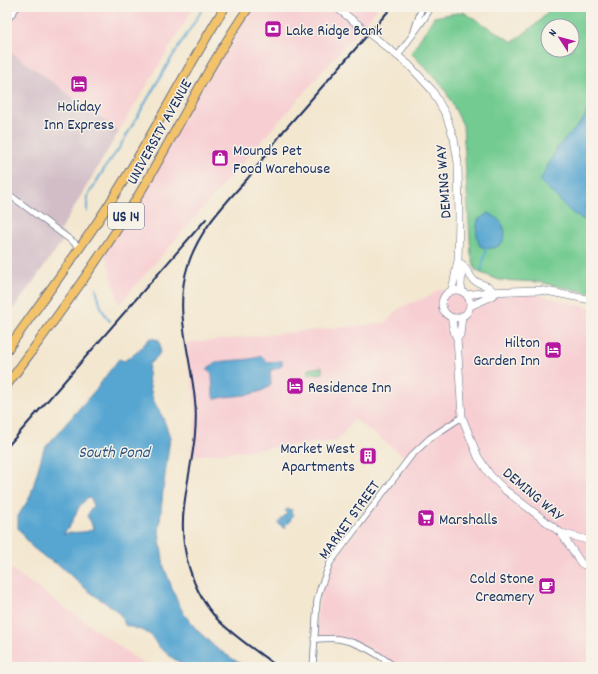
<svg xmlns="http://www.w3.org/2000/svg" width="598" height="674" font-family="Dekko,sans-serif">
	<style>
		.built { fill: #f7cfd3 }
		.industrial { fill: #d2bdc7 }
		.green { fill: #73cb91; stroke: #477d78; fill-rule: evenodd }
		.water { fill: #56a6d1; stroke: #386a98; fill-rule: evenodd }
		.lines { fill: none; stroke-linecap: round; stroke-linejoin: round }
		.stream { stroke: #56a6d1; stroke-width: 2 }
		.minor-casing { stroke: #676f86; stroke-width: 7 }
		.tertiary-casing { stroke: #676f86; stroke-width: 8 }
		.primary-casing { stroke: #676f86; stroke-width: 10 }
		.minor { stroke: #fff; stroke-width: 5.5 }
		.tertiary { stroke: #fff; stroke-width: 7 }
		.primary { stroke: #f2c36a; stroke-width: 8 }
		.rail { stroke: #1b2f5e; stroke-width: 2 }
		.labels { text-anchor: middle; stroke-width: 3; stroke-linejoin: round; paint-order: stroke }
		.shield { fill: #f7f3e8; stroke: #5d6a87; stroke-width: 1 }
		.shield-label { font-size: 15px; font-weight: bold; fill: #1b2f5e }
		.poi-label { font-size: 16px; fill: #1b2f5e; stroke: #f7f3e8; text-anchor: start }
		.street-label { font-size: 16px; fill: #1b2f5e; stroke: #f7f3e8 }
		.water-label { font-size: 17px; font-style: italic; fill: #305986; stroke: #f7f3e8 }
	</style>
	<rect width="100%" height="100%" fill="#f7f3e8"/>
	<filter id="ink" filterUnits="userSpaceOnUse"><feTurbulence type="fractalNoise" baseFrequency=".025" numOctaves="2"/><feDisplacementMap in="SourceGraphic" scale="8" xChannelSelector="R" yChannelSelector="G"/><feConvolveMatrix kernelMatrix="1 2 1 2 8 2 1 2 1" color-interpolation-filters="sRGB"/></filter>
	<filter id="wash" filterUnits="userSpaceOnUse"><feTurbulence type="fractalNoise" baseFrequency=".012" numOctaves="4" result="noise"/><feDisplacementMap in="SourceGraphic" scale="16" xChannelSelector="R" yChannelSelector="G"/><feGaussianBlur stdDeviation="0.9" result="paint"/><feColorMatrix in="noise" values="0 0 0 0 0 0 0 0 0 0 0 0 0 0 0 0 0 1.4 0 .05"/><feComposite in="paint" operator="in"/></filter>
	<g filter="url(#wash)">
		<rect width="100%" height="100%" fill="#f3e7d0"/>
		<!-- built -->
		<path class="built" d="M 7,7 L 194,7 L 119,131 L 7,49 Z
			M 249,7 L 379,7 L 119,304 L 104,250 Z
			M 438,290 L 505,295 L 539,295 L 591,308 L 591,667 L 395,667 L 368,648 L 314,636 L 323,577 L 408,459 L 354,419 L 337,441 L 191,456 L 196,411 L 186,343 L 386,323 L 398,309 L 413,302 L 430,296 Z
			M 7,566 L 148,667 L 7,667 Z"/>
		<!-- industrial -->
		<path class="industrial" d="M 7,49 L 119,131 L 60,231 L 66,236 L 7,318 Z"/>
		<!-- green -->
		<path class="green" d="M 551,7 L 591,7 L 591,293 L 539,282 L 499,280 L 476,271 L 471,255 L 463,125 L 443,86 L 411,53 L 434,17 L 463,12 L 513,42 L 540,21 ZM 548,26 L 572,26 L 572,50 L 548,50 Z
			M 322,367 L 323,373 L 308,375 L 308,369 Z"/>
		<!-- water -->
		<path class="water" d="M 591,101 L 591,224 L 572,213 L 540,181 L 557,148 L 583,120 Z
			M 488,213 C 516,224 506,257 480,246 C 476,237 476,229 478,220 Z
			M 150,338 L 159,340 C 163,354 158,356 149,364 L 148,378 L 153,400 L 163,418 L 170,437 L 163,490 L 159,532 L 164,567 L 177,601 L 184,614 L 196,629 L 216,648 L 245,667 L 187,667 L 171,657 L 157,645 L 152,636 L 144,631 L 125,625 L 121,616 L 117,611 L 86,589 L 59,565 L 46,558 L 32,547 L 18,528 L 18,516 L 30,497 L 44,449 L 98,387 L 108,373 L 119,359 L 124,361 L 136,353 ZM 88,497 L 92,500 L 93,506 L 87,516 L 91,522 L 93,529 C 84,534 73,531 63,534 L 70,526 L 79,507 Z
			M 262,356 L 267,362 L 282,361 L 282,366 L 270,371 L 271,385 C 256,398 233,394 216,399 L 213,397 L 212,374 L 208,371 L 208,368 C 217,360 228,361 239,360 C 247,360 255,358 262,356 Z
			M 288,509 L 292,510 L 291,512 L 294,515 L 290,519 L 291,520 L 289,523 L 287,523 L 285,525 L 286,526 L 285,529 L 278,523 L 287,513 L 285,511 Z"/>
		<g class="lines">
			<!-- stream -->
			<path class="stream" d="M 87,212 L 87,197 L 106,166 L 118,150 L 169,62 L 204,7
				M 481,271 L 486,249
				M 96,288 C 99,301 101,312 110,321"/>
		</g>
	</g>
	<g filter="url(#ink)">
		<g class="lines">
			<defs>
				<path id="minor" d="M 7,20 L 17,7
					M 414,31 L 422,7
					M 398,56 C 408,39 422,25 431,7
					M 7,193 L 80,247
					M 314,639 C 322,639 331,638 339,639 C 361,643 378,654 395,667
					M 313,667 L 317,601 L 320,589 L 330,563 L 411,456 L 430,438 L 462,417"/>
				<path id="tertiary" d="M 336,7 L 409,65 L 432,90 L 446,115 L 454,139 L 458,163 L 459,217 L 458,261 L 462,271 L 461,285 L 462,291
					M 462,264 L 474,281 L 489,287 L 495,293
					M442 304a14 14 0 1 1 28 0a14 14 0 1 1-28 0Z
					M 451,291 C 455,282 455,271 458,261
					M 467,295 L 487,292 L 538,290 L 551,292 L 591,300
					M 470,306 L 488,298 L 496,293
					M 451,317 C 453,324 453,333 457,338 L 462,417 L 478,457 L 490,475 L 505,490 L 561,533 L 581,563 L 584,565 L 591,567
					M 457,338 L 460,335 L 462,316
					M 561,533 L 591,541"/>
				<path id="primary" d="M 7,350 C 48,292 92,234 129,172 C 162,118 191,61 225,7
					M 7,385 C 52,323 99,261 138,196 C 176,133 207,67 249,7"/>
			</defs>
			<!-- minor casing -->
			<use href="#minor" class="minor-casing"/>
			<!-- tertiary casing -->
			<use href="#tertiary" class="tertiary-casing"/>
			<!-- primary casing -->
			<use href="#primary" class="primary-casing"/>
			<!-- minor -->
			<use href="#minor" class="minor"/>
			<!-- tertiary -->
			<use href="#tertiary" class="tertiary"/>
			<!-- primary -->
			<use href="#primary" class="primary"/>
			<!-- rail -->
			<path class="rail" d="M 280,135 L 392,7
				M 7,447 L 206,219
				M 278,667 C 258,652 236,638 218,620 C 191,591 179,546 184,507 C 188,471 199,436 195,401 C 191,355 173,311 188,265 C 199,230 224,205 248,178 C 260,163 271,147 283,132"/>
		</g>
	</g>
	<!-- icons -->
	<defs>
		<symbol id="bank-square" viewBox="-11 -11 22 22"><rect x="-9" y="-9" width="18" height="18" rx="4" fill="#b5179e" stroke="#f7f3e8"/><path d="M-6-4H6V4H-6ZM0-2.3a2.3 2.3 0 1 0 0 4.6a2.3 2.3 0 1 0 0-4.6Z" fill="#fff"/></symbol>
		<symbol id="hotel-square" viewBox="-11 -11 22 22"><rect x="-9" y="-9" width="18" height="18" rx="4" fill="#b5179e" stroke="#f7f3e8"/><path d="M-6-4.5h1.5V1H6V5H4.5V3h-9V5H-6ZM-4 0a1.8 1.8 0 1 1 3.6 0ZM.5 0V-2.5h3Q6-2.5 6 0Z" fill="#fff"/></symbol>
		<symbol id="shop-square" viewBox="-11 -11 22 22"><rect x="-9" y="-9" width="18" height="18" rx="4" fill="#b5179e" stroke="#f7f3e8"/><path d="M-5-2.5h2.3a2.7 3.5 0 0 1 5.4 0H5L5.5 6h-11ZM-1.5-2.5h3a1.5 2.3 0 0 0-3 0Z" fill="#fff"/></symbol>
		<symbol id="building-square" viewBox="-11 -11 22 22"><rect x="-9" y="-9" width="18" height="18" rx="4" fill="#b5179e" stroke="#f7f3e8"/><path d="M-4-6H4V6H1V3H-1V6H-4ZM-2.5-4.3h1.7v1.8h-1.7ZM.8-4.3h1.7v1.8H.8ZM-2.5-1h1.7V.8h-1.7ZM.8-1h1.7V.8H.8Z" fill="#fff"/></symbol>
		<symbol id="supermarket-square" viewBox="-11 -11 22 22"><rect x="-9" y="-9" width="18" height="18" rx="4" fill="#b5179e" stroke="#f7f3e8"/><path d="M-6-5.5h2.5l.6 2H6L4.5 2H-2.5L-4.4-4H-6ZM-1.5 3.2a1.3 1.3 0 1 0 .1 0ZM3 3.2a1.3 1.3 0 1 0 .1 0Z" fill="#fff"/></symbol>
		<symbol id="cafe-square" viewBox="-11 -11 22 22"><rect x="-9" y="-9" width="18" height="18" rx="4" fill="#b5179e" stroke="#f7f3e8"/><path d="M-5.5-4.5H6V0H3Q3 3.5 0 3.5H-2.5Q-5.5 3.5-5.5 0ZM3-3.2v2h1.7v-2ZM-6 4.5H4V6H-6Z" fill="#fff"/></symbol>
	</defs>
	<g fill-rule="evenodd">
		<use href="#bank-square" x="263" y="19" width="20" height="20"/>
		<use href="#hotel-square" x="69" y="74" width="20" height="20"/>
		<use href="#shop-square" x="210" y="148" width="20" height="20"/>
		<use href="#hotel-square" x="543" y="340" width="20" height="20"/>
		<use href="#hotel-square" x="285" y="376" width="20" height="20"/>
		<use href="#building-square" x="358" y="446" width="20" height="20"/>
		<use href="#supermarket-square" x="416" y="508" width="20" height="20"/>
		<use href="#cafe-square" x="537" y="576" width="20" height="20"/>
	</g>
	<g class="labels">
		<!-- shield labels -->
		<rect class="shield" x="108" y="203" width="36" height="26" rx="3"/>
		<g class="shield-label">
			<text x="126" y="221">US 14</text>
		</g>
		<!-- poi labels -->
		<g class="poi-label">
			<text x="286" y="35">Lake Ridge Bank</text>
			<text x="79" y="111" text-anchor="middle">Holiday<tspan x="79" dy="18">Inn Express</tspan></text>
			<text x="233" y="155">Mounds Pet<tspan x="233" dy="18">Food Warehouse</tspan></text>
			<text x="540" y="347" text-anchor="end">Hilton<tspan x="540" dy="18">Garden Inn</tspan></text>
			<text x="308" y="392">Residence Inn</text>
			<text x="355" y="453" text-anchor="end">Market West<tspan x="355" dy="18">Apartments</tspan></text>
			<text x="439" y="524">Marshalls</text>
			<text x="534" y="583" text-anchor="end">Cold Stone<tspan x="534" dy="18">Creamery</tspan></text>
		</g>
		<!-- street labels -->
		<g class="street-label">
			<text transform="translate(158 131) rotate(-61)" y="6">UNIVERSITY AVENUE</text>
			<text transform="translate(442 182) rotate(-94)" y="6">DEMING WAY</text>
			<text transform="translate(534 493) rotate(40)" y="6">DEMING WAY</text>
			<text transform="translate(348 519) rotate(-54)" y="6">MARKET STREET</text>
		</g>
		<!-- water labels -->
		<g class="water-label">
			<text x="114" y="457">South Pond</text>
		</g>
	</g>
	<!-- margin -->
	<rect width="598" height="674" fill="none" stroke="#f7f3e8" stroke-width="24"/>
	<!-- north arrow -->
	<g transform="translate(560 38) rotate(306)"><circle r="19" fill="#f7f3e8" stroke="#9fa5b1"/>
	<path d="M0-3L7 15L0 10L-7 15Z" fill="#b5179e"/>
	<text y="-6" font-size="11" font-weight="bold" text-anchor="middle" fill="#1b2f5e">N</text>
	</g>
</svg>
